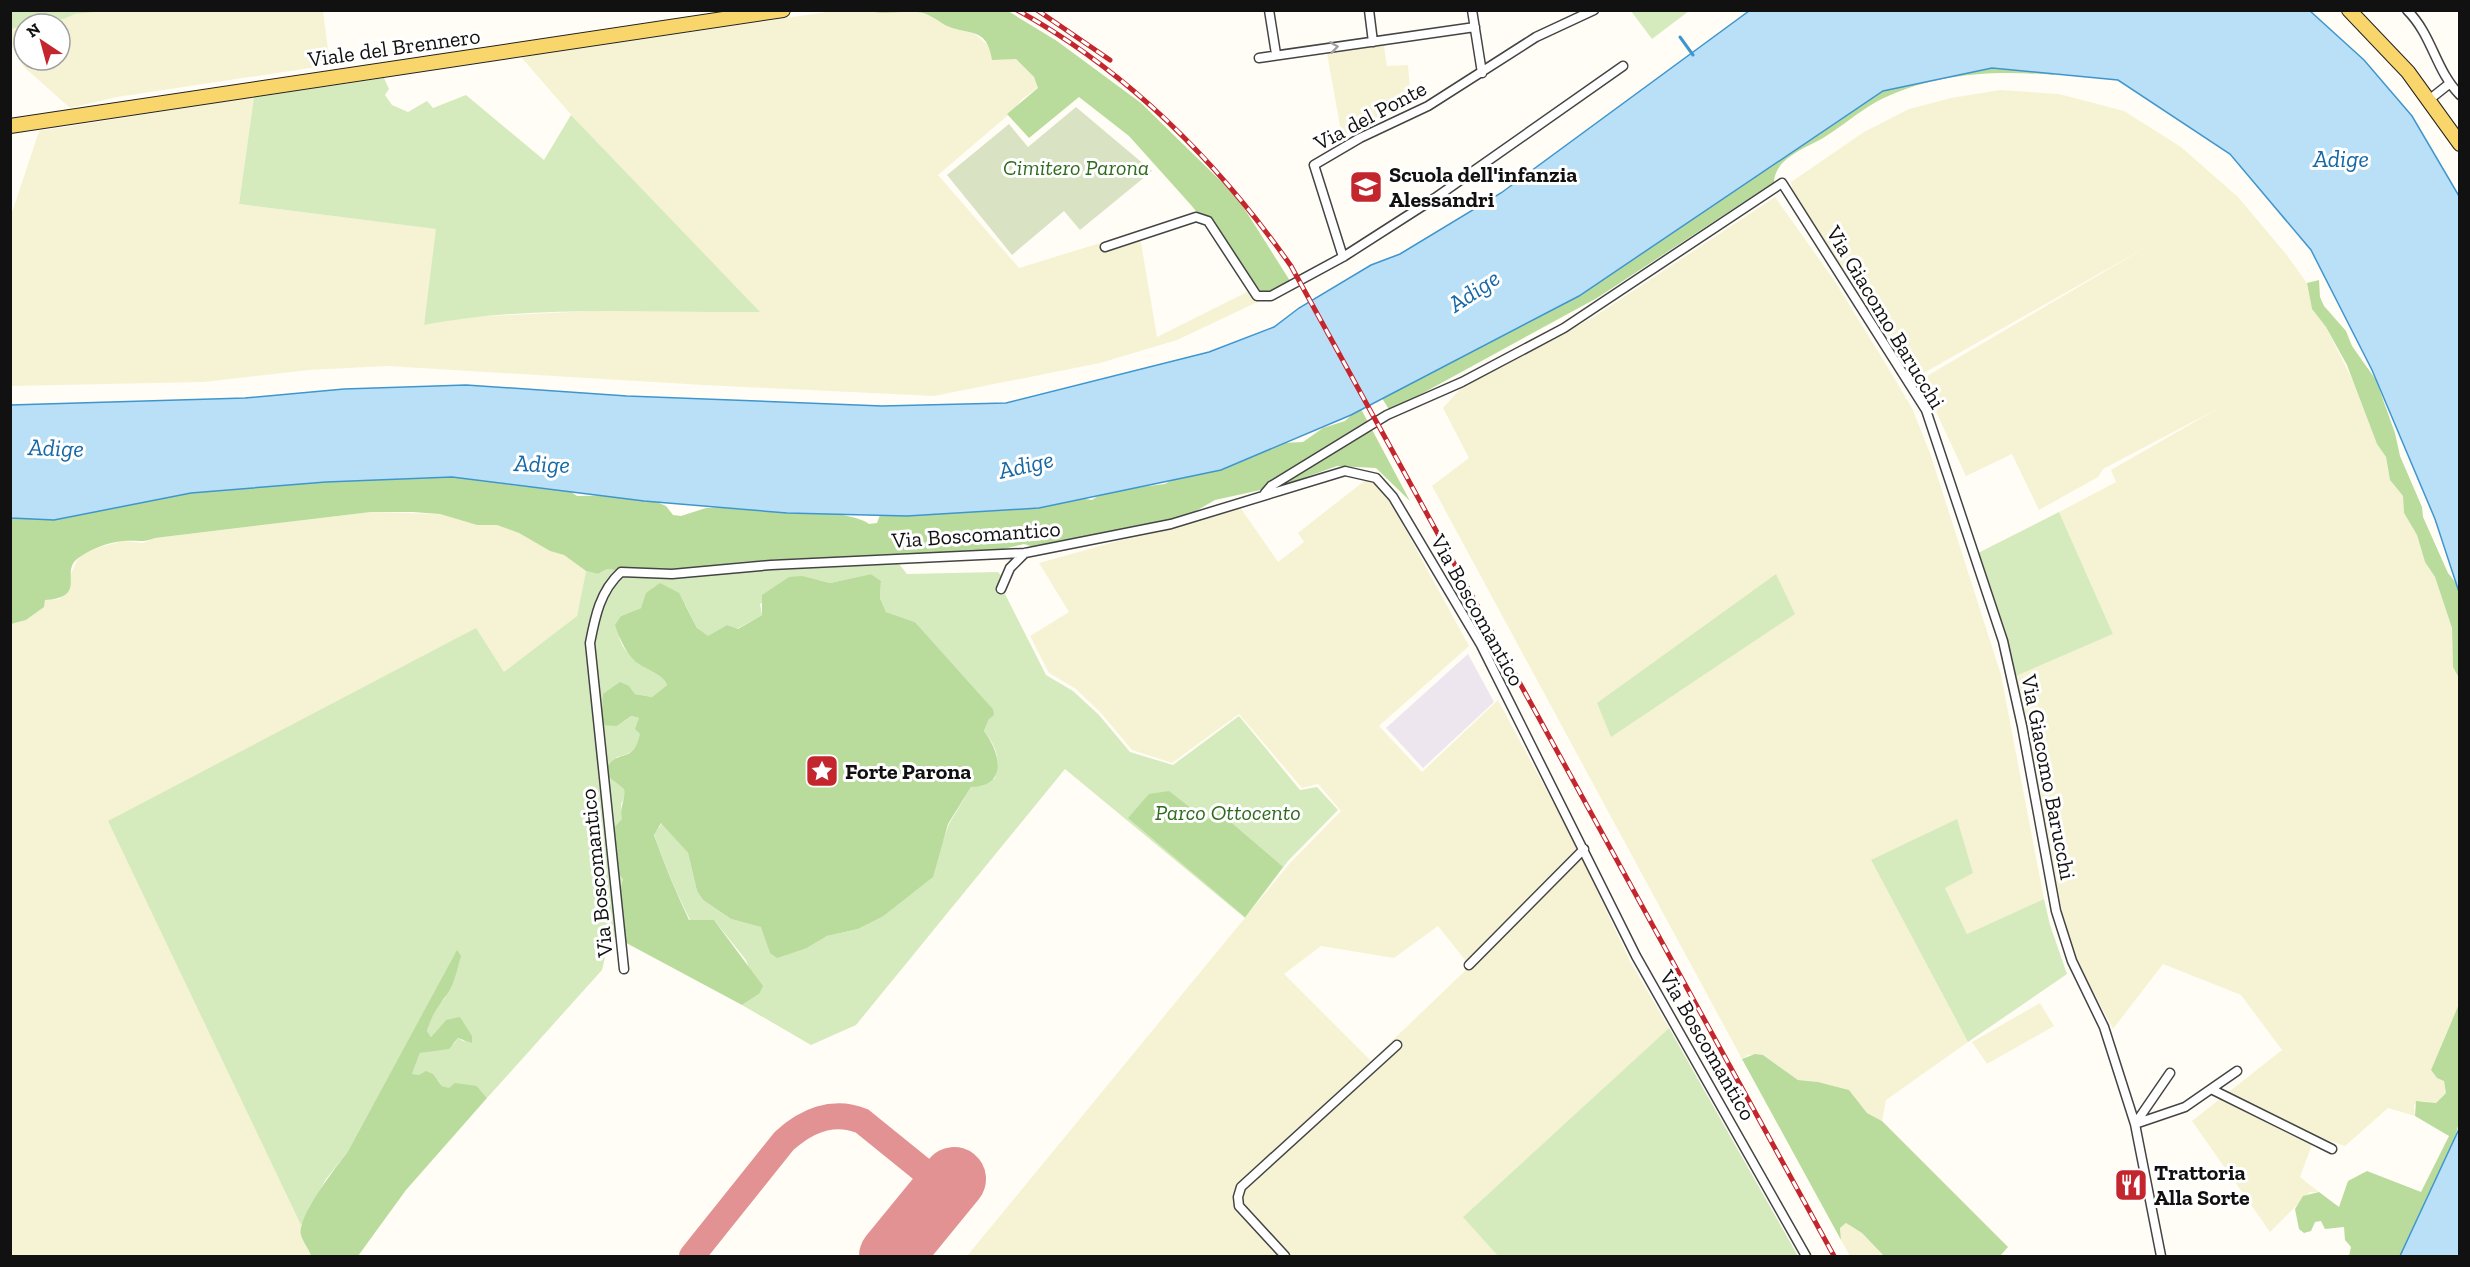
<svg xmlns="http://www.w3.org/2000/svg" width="2470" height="1267" font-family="'Zilla Slab',serif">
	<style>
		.industrial { fill: #eee6ef }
		.farmland { fill: #f6f3d4; fill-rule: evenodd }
		.green { fill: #d5ebbd }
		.forest { fill: #b9dc9c }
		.cemetery { fill: #d9e3c4 }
		.water { fill: #b9e0f7; stroke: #3f96cf; stroke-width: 1.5 }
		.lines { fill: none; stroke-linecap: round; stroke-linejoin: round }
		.stream { stroke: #3f96cf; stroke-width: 3 }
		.taxiway { stroke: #e29292; stroke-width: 26 }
		.runway { stroke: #e29292; stroke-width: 64 }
		.street-casing { stroke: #444; stroke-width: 11 }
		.primary-casing { stroke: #222; stroke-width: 16 }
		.street { stroke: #fff; stroke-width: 8 }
		.primary { stroke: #f9d66b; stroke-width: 14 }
		.rail-casing { stroke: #c4262e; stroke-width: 5 }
		.rail { stroke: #fff; stroke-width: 3; stroke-dasharray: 9; stroke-linecap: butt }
		.oneway { stroke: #a0a0a0 }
		.labels { text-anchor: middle; stroke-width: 6; stroke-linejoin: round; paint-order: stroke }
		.street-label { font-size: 22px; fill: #111; stroke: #fff }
		.park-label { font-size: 22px; font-style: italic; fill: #2f6b1f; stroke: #fff }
		.poi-label { font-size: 22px; font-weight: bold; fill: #111; stroke: #fff; text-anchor: start }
		.water-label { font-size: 24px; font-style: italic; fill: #1768a6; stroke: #fff }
	</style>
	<rect width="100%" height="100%" fill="#fffdf5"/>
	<!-- industrial -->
	<path class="industrial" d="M 1468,654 L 1494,702 L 1423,768 L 1386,728 Z"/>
	<!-- farmland -->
	<path class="farmland" d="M 107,10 L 323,11 L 330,65 L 117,97 L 70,108 L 24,67 L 11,45 L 11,29 L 24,26 L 24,60 L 60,60 L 60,24 L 37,24 L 64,19 L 75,14 Z
		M 834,11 L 918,12 L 935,17 L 945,24 L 969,29 L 1004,59 L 1016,59 L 1034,77 L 1038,88 L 1022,99 L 1013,111 L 938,175 L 1019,268 L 1139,231 L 1157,337 L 1255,288 L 1266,298 L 1177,340 L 1100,363 L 934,396 L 703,385 L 387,366 L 309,370 L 204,382 L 11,386 L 11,215 L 39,131 L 254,97 L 239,204 L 437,229 L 424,325 L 467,317 L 614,310 L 759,312 L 574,118 L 521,57 Z
		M 1383,40 L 1387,66 L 1408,65 L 1411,102 L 1342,137 L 1326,48 Z
		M 2000,90 L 2059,94 L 2124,111 L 2181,147 L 2238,197 L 2286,254 L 2307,283 L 2312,309 L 2326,327 L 2360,395 L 2377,444 L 2386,457 L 2390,480 L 2403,496 L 2404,513 L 2417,535 L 2425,562 L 2435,577 L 2452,628 L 2453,667 L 2460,678 L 2459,1004 L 2431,1070 L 2437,1078 L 2444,1080 L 2446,1093 L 2436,1103 L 2422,1101 L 2414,1105 L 2415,1116 L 2388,1108 L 2345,1146 L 2315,1136 L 2300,1177 L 2319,1192 L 2310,1192 L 2270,1232 L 2192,1121 L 2282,1050 L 2241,995 L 2163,964 L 2113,1029 L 2077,961 L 2064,922 L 2016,676 L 2113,634 L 2059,512 L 2116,482 L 2111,470 L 2217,409 L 2103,469 L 2098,477 L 2039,510 L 2012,454 L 1966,476 L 1922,382 L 1922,379 L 2148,246 L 1915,378 L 1793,193 L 1791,182 L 1864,132 L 1909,109 L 1951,98 Z
		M 1775,197 L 1834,280 L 1884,361 L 1912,408 L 1930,453 L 2001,675 L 2044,899 L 1967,934 L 1945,888 L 1871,860 L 1968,1042 L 1886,1100 L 1882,1121 L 1867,1113 L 1849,1090 L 1818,1082 L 1798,1080 L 1763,1055 L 1748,1055 L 1742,1059 L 1432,486 L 1469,458 L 1443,408 L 1462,387 L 1592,318 Z
		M 1368,478 L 1380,487 L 1397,514 L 1469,646 L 1379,726 L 1422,772 L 1498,700 L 1571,836 L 1630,961 L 1669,1028 L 1464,1216 L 1498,1256 L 967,1256 L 1290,863 L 1341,811 L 1318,784 L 1302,788 L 1239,714 L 1172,763 L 1132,750 L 1101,713 L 1076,689 L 1049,673 L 1030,636 L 1069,612 L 1039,563 L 1240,507 L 1278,562 L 1304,542 L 1298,533 ZM 1438,926 L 1470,966 L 1371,1061 L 1284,974 L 1321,946 L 1394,958 Z
		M 371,512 L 440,514 L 477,525 L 497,525 L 519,533 L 550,551 L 564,555 L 586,571 L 577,616 L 504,673 L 476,629 L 301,1225 L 301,1234 L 311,1256 L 11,1256 L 11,624 L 26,620 L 44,607 L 45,600 L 60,599 L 77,560 L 88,550 L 123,541 L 143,543 L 155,538 Z
		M 2040,1003 L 2054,1026 L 1987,1064 L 1972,1042 Z
		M 1846,1223 L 1862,1233 L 1884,1256 L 1850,1256 L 1841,1240 L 1840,1228 Z"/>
	<!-- green -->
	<path class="green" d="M 11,10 L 107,10 L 107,11 L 75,14 L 64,19 L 24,24 L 24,26 L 11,29 Z
		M 1631,11 L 1689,11 L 1652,39 Z
		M 384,78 L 389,89 L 385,95 L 392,105 L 408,112 L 427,101 L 433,108 L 466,95 L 544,160 L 571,115 L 760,312 C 649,313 534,304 424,325 L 436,229 L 239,204 L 254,97 Z
		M 2059,512 L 2113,634 L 2016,676 L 1978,553 Z
		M 891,554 L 907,574 L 998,572 L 1007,582 L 1003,590 L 1046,675 L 1073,691 L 1099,715 L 1130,752 L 1173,765 L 1239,716 L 1300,790 L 1317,787 L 1338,810 L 1288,861 L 1245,918 L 1065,769 L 856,1025 L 811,1045 L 742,1005 L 759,994 L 746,960 L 714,920 L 690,920 C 676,892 664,864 654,834 L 662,823 L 688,853 L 697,891 L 703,900 L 731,919 L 762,927 L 770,953 L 807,948 L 827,936 L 858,929 L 882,917 L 940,849 L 949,824 L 971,787 L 995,778 C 1001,759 996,746 984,731 L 993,709 L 915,622 L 886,612 L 880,598 L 881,581 L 871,574 L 830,583 L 818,580 L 760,604 L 762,615 L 737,629 L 727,625 L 707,637 L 697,628 L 685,604 L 645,599 L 641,608 L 621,616 C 620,622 618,634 620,640 C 628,663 658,665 667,685 L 652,697 L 635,694 L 629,686 L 617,726 L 631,716 L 639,718 C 641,742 642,751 617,757 L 606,775 L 624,789 L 625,797 L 621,804 L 622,819 L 618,826 L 613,868 L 623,878 L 619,893 L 623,907 L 620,914 L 625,928 L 617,938 L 610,936 L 602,970 L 487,1098 L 477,1086 L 449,1089 L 442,1086 L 438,1080 L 412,1074 L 420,1053 L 454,1044 L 458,1038 L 465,1042 L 446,1020 L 431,1037 L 427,1031 L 434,1009 L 445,998 L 457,951 L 347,1153 L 326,1179 L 301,1225 L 108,821 L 476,628 L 504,672 L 577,616 L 586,571 L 598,574 L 607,569 L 637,573 L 707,568 L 740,562 Z
		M 1776,574 L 1795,614 L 1611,737 L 1597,703 Z
		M 1957,819 L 1973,873 L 1945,888 L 1967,934 L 2044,899 L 2050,925 L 2067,974 L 1968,1042 L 1871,860 Z
		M 1669,1028 L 1798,1256 L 1498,1256 L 1463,1217 Z"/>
	<!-- forest -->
	<path class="forest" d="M 870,11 L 1008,11 L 1057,41 L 1141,103 L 1237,197 L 1292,284 L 1266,298 L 1191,205 L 1129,136 L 1079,97 L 1029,138 L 1007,114 L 1038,88 L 1034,77 L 1016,59 L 992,60 C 987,25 967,36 945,25 C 935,19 929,13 916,12 C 900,11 884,15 870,11 Z
		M 2047,65 L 2054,75 C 1994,70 1931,73 1876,102 C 1857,113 1841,127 1823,138 C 1806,148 1775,158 1774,182 L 1597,298 L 1390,411 L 1380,395 C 1393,389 1435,374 1441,365 L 1808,130 L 1920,71 Z
		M 2319,280 L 2320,297 L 2324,306 L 2346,331 L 2352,346 L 2376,380 L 2395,433 L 2400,456 L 2422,507 L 2423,517 L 2448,573 L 2459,587 L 2459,678 L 2453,667 L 2452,628 L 2435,577 L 2425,562 L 2417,535 L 2404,513 L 2403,496 L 2390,480 L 2386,457 L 2377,444 L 2347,365 L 2326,327 L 2312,309 L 2307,283 Z
		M 1360,407 L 1410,501 L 1376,468 L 1337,466 L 1284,485 L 1215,500 L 1194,512 L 1155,525 L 1041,549 L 1024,544 L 990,552 L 786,559 L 740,562 L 707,568 L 637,573 L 607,569 L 598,574 L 586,571 L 564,555 L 550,551 L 519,533 L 497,525 L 477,525 L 440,514 L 413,512 L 371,512 L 155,538 C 143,543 136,540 124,541 C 107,542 89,550 77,559 C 60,573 88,597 45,600 L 44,607 L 26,620 L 11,624 L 11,512 L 409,470 L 519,486 L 542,487 L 571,492 L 577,496 L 641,495 L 666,506 L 673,515 L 681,516 L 706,508 L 726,507 L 746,500 L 770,512 C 789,508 854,512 869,524 L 877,523 L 882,509 L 1073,497 L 1092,500 L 1111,487 L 1134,480 L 1140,487 L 1165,484 L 1192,468 L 1267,444 L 1303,442 L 1323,428 L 1345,421 Z
		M 871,574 L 881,581 L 880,598 L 886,612 L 915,622 L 993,709 L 994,715 L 989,719 L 984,731 C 1000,752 1009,786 971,787 L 948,824 L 933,877 L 882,917 L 858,929 L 827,936 L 807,948 L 777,958 L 770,953 L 761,927 L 731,919 L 703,900 L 697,891 L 688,853 L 661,823 L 654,835 C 664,864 676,892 689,920 L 714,920 L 763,986 L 759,994 L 742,1005 L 617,938 L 625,928 L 620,914 L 623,907 L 619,893 L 623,879 L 613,868 L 612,830 L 622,819 C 619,807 626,800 624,789 L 606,775 L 606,768 C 621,747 633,765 640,734 L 635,729 L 639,718 L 631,716 L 617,726 L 601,725 L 603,694 L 620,682 L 629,686 L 635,694 L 652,697 L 667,685 C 661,671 643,670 633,659 C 624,649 619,637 615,625 L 621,616 L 641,608 L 646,593 L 660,583 L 679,593 L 697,628 L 708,636 L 727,625 L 738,629 L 762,615 L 762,595 L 789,577 L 802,576 L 830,583 Z
		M 1169,791 L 1206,820 L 1220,813 L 1283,867 L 1245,917 L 1128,818 L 1149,794 Z
		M 457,950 L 461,956 C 457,970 454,986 445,997 C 435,1011 433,1013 427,1031 L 431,1037 L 446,1020 L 460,1017 L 472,1036 L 472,1043 L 458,1038 L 449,1049 L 420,1053 L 412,1074 L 419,1075 L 426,1071 L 433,1074 L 442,1086 L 449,1088 L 455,1083 L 477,1086 L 487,1098 L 406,1190 L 358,1256 L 311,1256 C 309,1249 303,1242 301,1235 C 296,1218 336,1167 347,1153 Z
		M 2459,1004 L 2459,1122 L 2453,1146 L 2404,1256 L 2349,1256 L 2351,1247 L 2345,1240 L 2344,1227 L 2325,1229 L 2321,1221 L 2315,1222 L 2311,1231 L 2304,1233 L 2299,1229 L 2295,1209 L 2303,1196 L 2319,1192 L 2339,1207 L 2348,1181 L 2367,1171 L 2421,1192 L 2449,1136 L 2415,1116 L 2416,1101 L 2436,1103 L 2446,1093 L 2444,1081 L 2437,1078 L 2431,1070 Z
		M 1755,1054 L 1763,1055 L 1798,1080 L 1818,1082 L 1849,1090 L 1867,1113 L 1882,1121 L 2008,1247 L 2000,1256 L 1884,1256 L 1862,1233 L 1846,1223 L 1840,1228 L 1841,1240 L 1742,1059 Z"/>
	<!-- cemetery -->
	<path class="cemetery" d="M 1076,107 L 1152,171 L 1080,230 L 1064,211 L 1012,255 L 947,175 L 1009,124 L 1028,147 Z"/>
	<!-- water -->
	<path class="water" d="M 1749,11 L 2310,11 L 2364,60 L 2412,116 L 2459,196 L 2459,592 L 2435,519 L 2372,370 L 2311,250 L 2230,154 L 2118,80 L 1992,68 L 1883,91 L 1579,296 L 1351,415 L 1221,470 L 1039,508 L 907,516 L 787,513 L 644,501 L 452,477 L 326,482 L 191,493 L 54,520 L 11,518 L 11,405 L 245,398 L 344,389 L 466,385 L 627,396 L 882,406 L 1006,403 L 1209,352 L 1274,327 L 1299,308 L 1371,265 L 1400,254 L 1501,193 Z
		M 2459,1129 L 2459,1256 L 2400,1256 Z"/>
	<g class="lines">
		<!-- stream -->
		<path class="stream" d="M 1680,37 L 1693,55"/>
		<!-- taxiway -->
		<path class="taxiway" d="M 692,1256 L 784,1141 C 806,1121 833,1109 862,1121 L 946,1189"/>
		<!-- runway -->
		<path class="runway" d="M 891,1256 L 954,1179"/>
		<defs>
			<path id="street" d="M 1269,10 L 1276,54
				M 1369,10 L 1373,42
				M 1472,10 L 1482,73
				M 2407,10 C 2433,36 2435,70 2460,95
				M 1259,58 L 1475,27
				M 2430,99 L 2449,84
				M 1105,247 L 1196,217 L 1208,221 L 1257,296 L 1271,296 L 1343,257 L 1435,198 L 1623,66
				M 1343,257 L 1314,165 L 1360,138 L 1428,106 L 1536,37 L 1594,10
				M 1265,493 L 1271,486 L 1387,415 L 1462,382 L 1564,328 L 1782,183 L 1926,410 L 2003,641 L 2022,726 L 2056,911 L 2072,961 L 2104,1027 L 2135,1124 L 2161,1256
				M 1001,589 L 1010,568 L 1025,553
				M 1469,965 L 1584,849
				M 624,969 L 590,643 C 595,617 600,591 621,572 L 672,574 L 771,565 L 1025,553 L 1171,524 L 1345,471 L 1376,478 L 1393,497 L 1481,645 L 1636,956 L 1806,1256
				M 2213,1090 L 2332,1149
				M 2135,1124 L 2185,1107 L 2237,1071
				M 2135,1124 L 2170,1073
				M 1285,1256 L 1239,1206 L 1238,1197 L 1241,1187 L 1397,1045"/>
			<path id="primary" d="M 2349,10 L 2408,72 L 2460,144
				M 10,126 L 783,10"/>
		</defs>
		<!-- street casing -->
		<use href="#street" class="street-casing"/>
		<!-- primary casing -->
		<use href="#primary" class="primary-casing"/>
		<!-- street -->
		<use href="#street" class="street"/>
		<!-- primary -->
		<use href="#primary" class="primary"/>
		<defs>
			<path id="rail" d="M 1017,10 C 1129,72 1217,161 1291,266 L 1834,1256
				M 1037,10 L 1110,60"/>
		</defs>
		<!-- rail casing -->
		<use href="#rail" class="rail-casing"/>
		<!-- rail -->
		<use href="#rail" class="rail"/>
	</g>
	<!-- one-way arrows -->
	<defs><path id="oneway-chevron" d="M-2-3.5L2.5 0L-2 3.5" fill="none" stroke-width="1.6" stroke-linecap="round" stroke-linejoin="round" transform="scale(1.5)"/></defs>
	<use class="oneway" href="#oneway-chevron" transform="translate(1334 47) rotate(-8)"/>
	<!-- icons -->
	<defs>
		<symbol id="school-square" viewBox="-11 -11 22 22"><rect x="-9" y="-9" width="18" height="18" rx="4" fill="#c4262e" stroke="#fff"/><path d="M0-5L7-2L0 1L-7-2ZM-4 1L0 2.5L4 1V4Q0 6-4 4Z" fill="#fff"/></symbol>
		<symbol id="sight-square" viewBox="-11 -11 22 22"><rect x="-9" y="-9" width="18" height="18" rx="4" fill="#c4262e" stroke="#fff"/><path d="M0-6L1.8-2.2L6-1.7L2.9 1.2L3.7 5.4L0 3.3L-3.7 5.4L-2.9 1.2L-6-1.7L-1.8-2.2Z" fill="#fff"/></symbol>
		<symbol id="restaurant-square" viewBox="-11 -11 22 22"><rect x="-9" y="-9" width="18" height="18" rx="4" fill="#c4262e" stroke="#fff"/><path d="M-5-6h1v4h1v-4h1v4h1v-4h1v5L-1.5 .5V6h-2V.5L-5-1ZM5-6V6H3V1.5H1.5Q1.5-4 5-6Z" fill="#fff"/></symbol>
	</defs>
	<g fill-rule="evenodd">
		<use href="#school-square" x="1347" y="168" width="38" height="38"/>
		<use href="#sight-square" x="803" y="752" width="38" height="38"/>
		<use href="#restaurant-square" x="2112" y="1166" width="38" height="38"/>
	</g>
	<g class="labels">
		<!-- street labels -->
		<g class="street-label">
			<text transform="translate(394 47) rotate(-8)" y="8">Viale del Brennero</text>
			<text transform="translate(1370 115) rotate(-28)" y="8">Via del Ponte</text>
			<text transform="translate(1886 317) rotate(59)" y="8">Via Giacomo Barucchi</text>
			<text transform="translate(976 534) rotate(-4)" y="8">Via Boscomantico</text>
			<text transform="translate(1478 610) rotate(61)" y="8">Via Boscomantico</text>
			<text transform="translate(2049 777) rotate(79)" y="8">Via Giacomo Barucchi</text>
			<text transform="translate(596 873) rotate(-96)" y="8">Via Boscomantico</text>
			<text transform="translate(1708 1045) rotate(60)" y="8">Via Boscomantico</text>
		</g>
		<!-- park labels -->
		<g class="park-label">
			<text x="1076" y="175">Cimitero Parona</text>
			<text x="1228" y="820">Parco Ottocento</text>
		</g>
		<!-- poi labels -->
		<g class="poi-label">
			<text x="1389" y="182">Scuola dell'infanzia<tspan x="1389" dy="25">Alessandri</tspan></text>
			<text x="845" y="779">Forte Parona</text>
			<text x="2154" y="1180">Trattoria<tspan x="2154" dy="25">Alla Sorte</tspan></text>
		</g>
		<!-- water labels -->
		<g class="water-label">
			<text x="2341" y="167">Adige</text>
			<text transform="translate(1474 291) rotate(-34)" y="8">Adige</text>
			<text transform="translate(56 448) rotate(2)" y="8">Adige</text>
			<text transform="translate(542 464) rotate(2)" y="8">Adige</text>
			<text transform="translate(1026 465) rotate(-13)" y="8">Adige</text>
		</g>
	</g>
	<!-- border -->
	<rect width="2470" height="1267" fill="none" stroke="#111111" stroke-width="24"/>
	<!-- north arrow -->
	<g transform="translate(42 42) rotate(324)"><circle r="28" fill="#ffffff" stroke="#a0a0a0" stroke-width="1.5"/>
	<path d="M0-4.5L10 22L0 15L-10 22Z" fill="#c4262e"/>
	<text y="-9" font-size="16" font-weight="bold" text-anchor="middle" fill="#111111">N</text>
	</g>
</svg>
